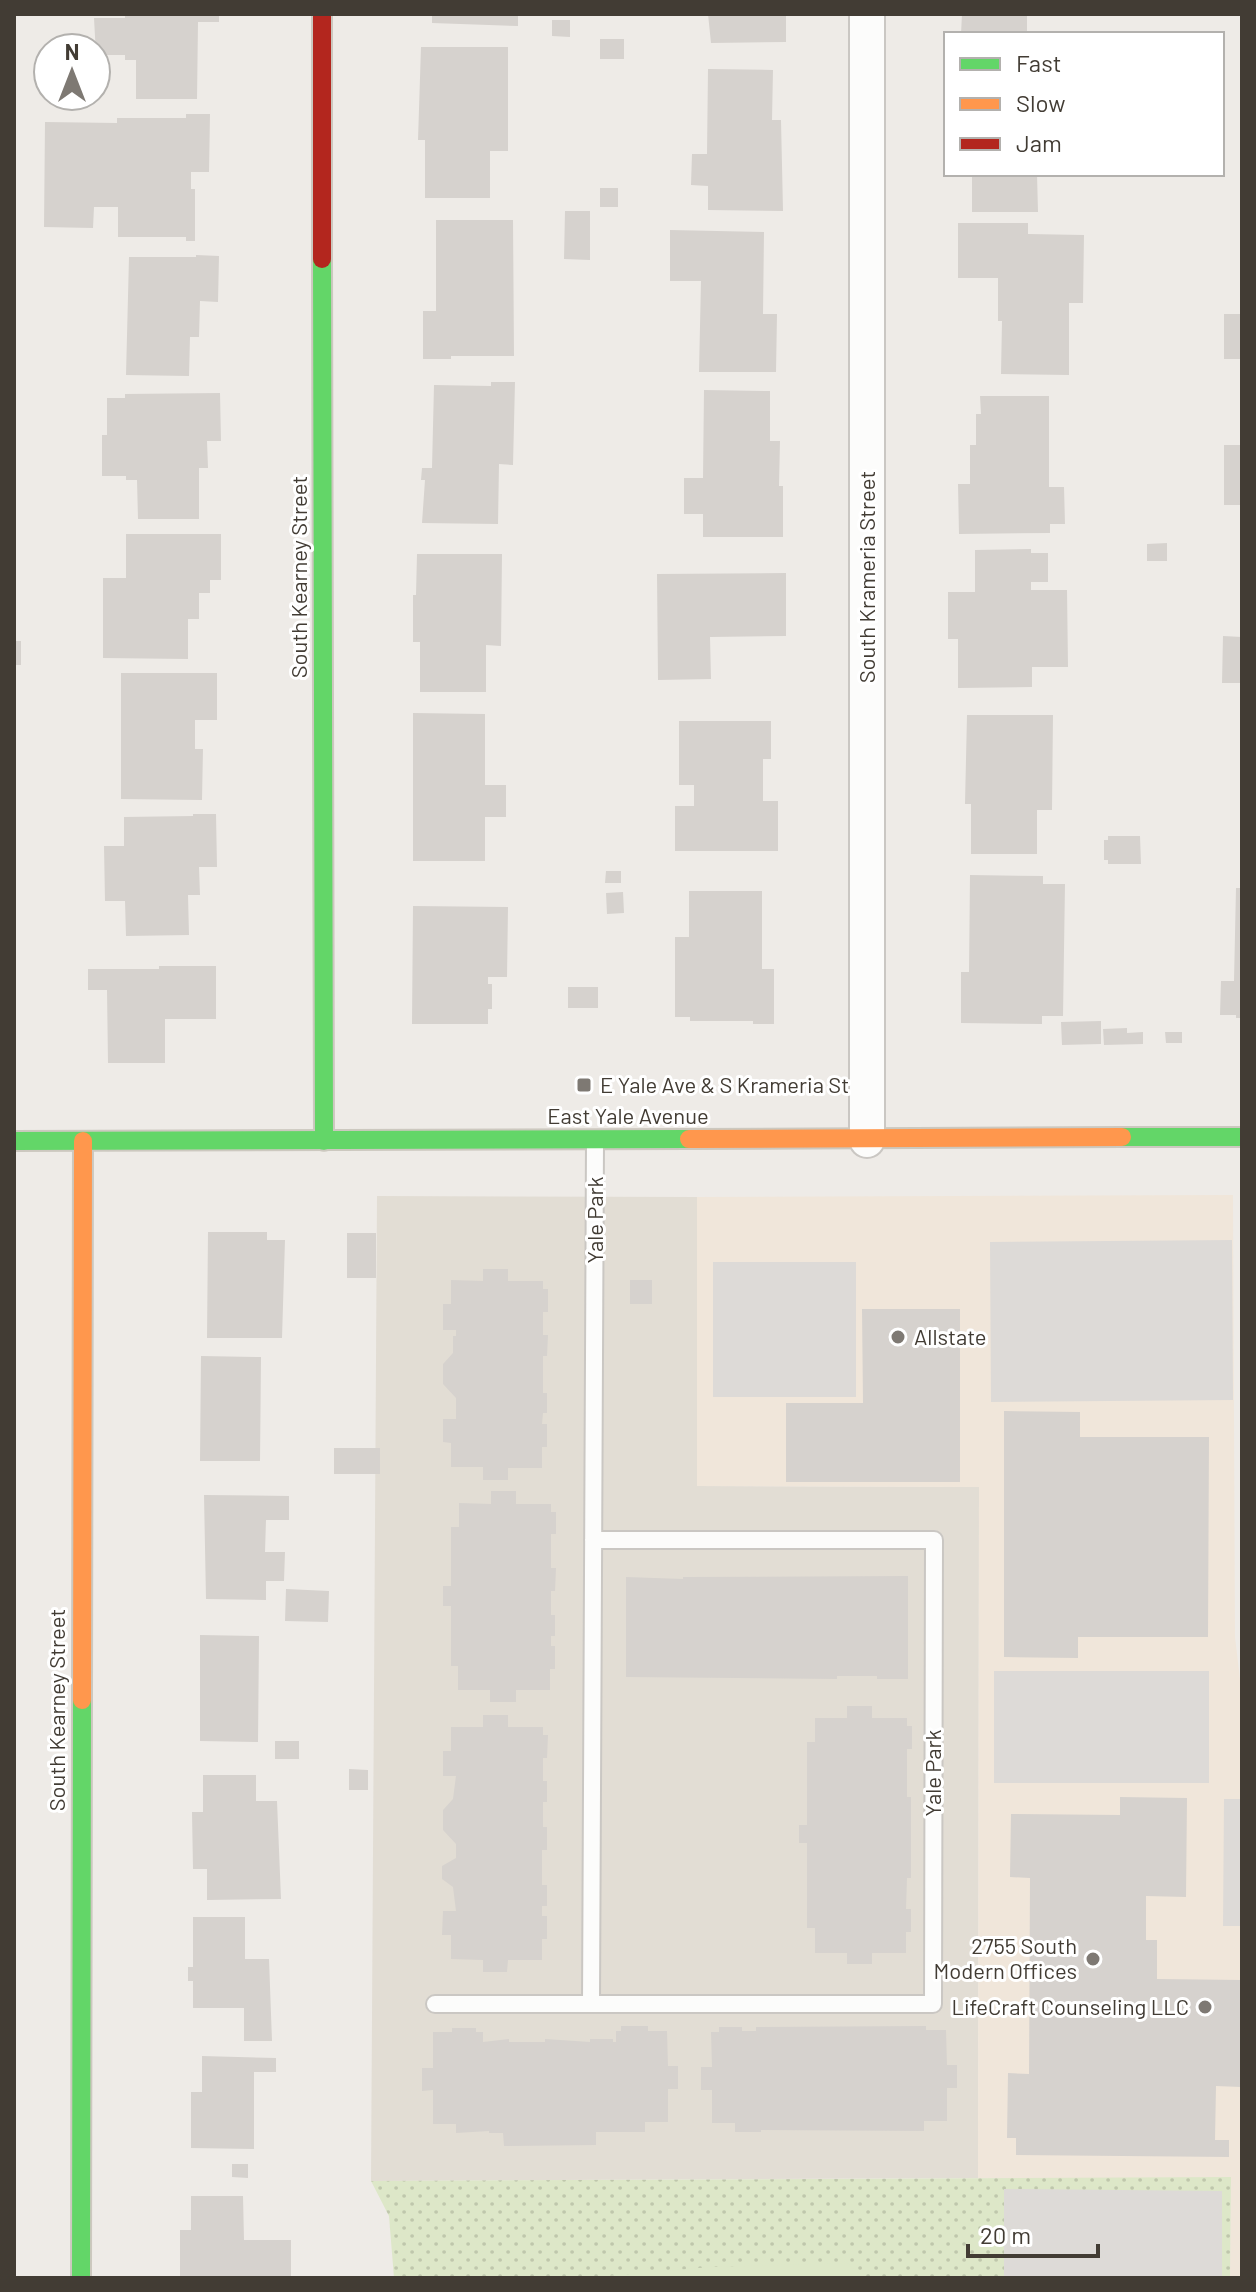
<svg xmlns="http://www.w3.org/2000/svg" width="1256" height="2292" font-family="Barlow,sans-serif">
	<style>
		.residential { fill: #e2ddd4 }
		.commercial { fill: #f0e6da }
		.green { fill: url(#green-dots) }
		.pitch { fill: #dde7c8 }
		.parking { fill: #dddad7 }
		.building { fill: #d6d2ce }
		.lines { fill: none; stroke-linecap: round; stroke-linejoin: round }
		.lane-casing { stroke: #cac7c3; stroke-width: 20 }
		.street-casing { stroke: #cac7c3; stroke-width: 38 }
		.fast-casing { stroke: #ccc8bf; stroke-width: 22 }
		.slow-casing { stroke: #ccc8bf; stroke-width: 22 }
		.jam-casing { stroke: #ccc8bf; stroke-width: 22 }
		.lane { stroke: #fcfcfb; stroke-width: 16 }
		.street { stroke: #fcfcfb; stroke-width: 34 }
		.fast { stroke: #63d668; stroke-width: 18 }
		.slow { stroke: #ff974d; stroke-width: 18 }
		.jam { stroke: #b3261e; stroke-width: 18 }
		.poi-dot { fill: #7e7973; stroke: #fff; stroke-width: 3 }
		.labels { text-anchor: middle; stroke-width: 6; stroke-linejoin: round; paint-order: stroke }
		.street-label { font-size: 22px; fill: #423c34; stroke: #fff }
		.poi-label { font-size: 22px; fill: #423c34; stroke: #fff; text-anchor: start }
	</style>
	<defs>
		<pattern id="green-dots" width="8" height="8" patternUnits="userSpaceOnUse" patternTransform="scale(2)"><rect width="8" height="8" fill="#dde7c8"/><path d="M2 2h.1M6 6h.1" fill="none" stroke="#bfc7ac" stroke-width="1.8" stroke-linecap="round"/></pattern>
	</defs>
	<rect width="100%" height="100%" fill="#eeebe7"/>
	<!-- residential -->
	<path class="residential" d="M 377,1196 L 697,1197 L 697,1486 L 979,1487 L 978,2178 L 371,2181 Z"/>
	<!-- commercial -->
	<path class="commercial" d="M 1233,1195 L 1235,1637 L 1242,1696 L 1242,2278 L 1230,2278 L 1231,2178 L 978,2178 L 979,1487 L 697,1486 L 697,1197 Z"/>
	<!-- green -->
	<path class="green" d="M 1231,2177 L 1230,2278 L 394,2278 L 389,2216 L 371,2181 Z"/>
	<!-- pitch -->
	<path class="pitch" d="M 847,2263 L 864,2278 L 585,2278 L 710,2267 Z"/>
	<!-- parking -->
	<path class="parking" d="M 1232,1240 L 1233,1400 L 991,1402 L 990,1242 Z
		M 713,1262 L 856,1262 L 856,1397 L 713,1397 Z
		M 994,1671 L 1209,1671 L 1209,1783 L 994,1783 Z
		M 1224,1799 L 1242,1799 L 1242,1926 L 1223,1926 Z
		M 1004,2189 L 1222,2191 L 1222,2278 L 1004,2278 Z"/>
	<!-- building -->
	<path class="building" d="M 125,14 L 219,14 L 219,22 L 198,22 L 197,99 L 136,99 L 136,60 L 125,60 L 125,55 L 96,55 L 94,18 L 125,18 Z
		M 432,14 L 518,14 L 518,26 L 432,23 Z
		M 708,14 L 786,14 L 786,42 L 711,43 Z
		M 962,14 L 1027,14 L 1027,34 L 961,34 Z
		M 552,20 L 570,20 L 570,37 L 552,36 Z
		M 600,39 L 624,39 L 624,59 L 600,59 Z
		M 421,47 L 508,47 L 508,151 L 490,151 L 490,198 L 425,198 L 425,140 L 418,140 Z
		M 708,69 L 773,70 L 772,120 L 781,120 L 783,211 L 708,210 L 708,186 L 691,185 L 692,154 L 707,154 Z
		M 186,114 L 210,114 L 209,172 L 191,172 L 191,189 L 195,189 L 195,241 L 186,241 L 186,237 L 118,237 L 118,207 L 94,207 L 93,228 L 44,227 L 45,122 L 117,123 L 117,118 L 186,118 Z
		M 972,174 L 1037,174 L 1038,212 L 972,212 Z
		M 600,188 L 618,188 L 618,207 L 600,207 Z
		M 565,211 L 590,211 L 590,260 L 564,259 Z
		M 436,220 L 513,220 L 514,356 L 451,356 L 451,359 L 423,359 L 423,311 L 436,311 Z
		M 958,223 L 1028,223 L 1028,234 L 1084,235 L 1083,303 L 1069,303 L 1069,375 L 1001,374 L 1002,321 L 998,321 L 998,278 L 958,278 Z
		M 670,230 L 764,232 L 763,314 L 777,314 L 776,372 L 699,372 L 701,281 L 670,281 Z
		M 196,255 L 219,256 L 218,302 L 200,301 L 199,337 L 190,337 L 189,376 L 126,375 L 129,257 L 196,257 Z
		M 1224,314 L 1242,314 L 1242,359 L 1224,359 Z
		M 491,382 L 515,382 L 513,465 L 499,464 L 498,524 L 422,523 L 425,480 L 421,480 L 422,468 L 432,468 L 434,385 L 491,386 Z
		M 704,390 L 770,391 L 770,441 L 780,441 L 779,486 L 783,486 L 783,537 L 703,537 L 703,514 L 684,514 L 684,478 L 703,478 Z
		M 220,393 L 221,441 L 207,441 L 208,468 L 199,468 L 199,519 L 138,519 L 137,480 L 126,480 L 126,476 L 102,476 L 102,435 L 107,435 L 107,398 L 125,398 L 125,394 Z
		M 980,396 L 1049,396 L 1049,487 L 1064,487 L 1065,524 L 1050,524 L 1050,533 L 959,534 L 958,484 L 970,484 L 970,445 L 976,445 L 976,414 L 981,414 Z
		M 1224,445 L 1242,445 L 1242,505 L 1224,505 Z
		M 126,534 L 221,534 L 221,580 L 210,580 L 210,593 L 199,593 L 199,619 L 188,619 L 188,659 L 103,658 L 103,578 L 126,578 Z
		M 1167,543 L 1167,561 L 1147,561 L 1147,544 Z
		M 1031,549 L 1031,553 L 1048,553 L 1048,582 L 1031,582 L 1031,590 L 1067,590 L 1068,667 L 1032,667 L 1032,687 L 958,688 L 958,639 L 948,639 L 948,592 L 975,592 L 975,550 Z
		M 417,554 L 502,554 L 501,646 L 486,645 L 486,692 L 420,692 L 420,642 L 413,642 L 413,595 L 416,595 Z
		M 786,573 L 786,636 L 710,637 L 711,679 L 658,680 L 657,574 Z
		M 1223,636 L 1242,637 L 1242,683 L 1222,683 Z
		M 14,641 L 21,641 L 21,665 L 14,665 Z
		M 121,673 L 217,673 L 217,720 L 195,720 L 195,749 L 203,749 L 202,800 L 121,799 Z
		M 413,713 L 485,714 L 485,785 L 506,785 L 506,817 L 485,817 L 485,861 L 413,861 Z
		M 967,715 L 1053,715 L 1052,810 L 1037,810 L 1037,854 L 971,854 L 971,804 L 965,804 Z
		M 679,721 L 771,721 L 771,759 L 763,759 L 763,801 L 778,801 L 778,851 L 675,851 L 675,806 L 694,806 L 694,785 L 679,785 Z
		M 193,814 L 216,814 L 217,867 L 199,867 L 200,895 L 188,895 L 189,935 L 126,936 L 125,901 L 105,901 L 104,846 L 124,846 L 124,817 L 193,816 Z
		M 1108,836 L 1140,836 L 1141,864 L 1108,864 L 1108,860 L 1104,860 L 1104,840 L 1108,840 Z
		M 606,871 L 621,871 L 621,883 L 605,883 Z
		M 970,875 L 1043,876 L 1043,884 L 1065,884 L 1063,1016 L 1042,1016 L 1042,1024 L 961,1023 L 961,972 L 969,972 Z
		M 1236,888 L 1242,888 L 1242,1018 L 1236,1018 L 1236,1015 L 1220,1015 L 1221,981 L 1234,981 Z
		M 689,891 L 762,891 L 762,969 L 774,969 L 774,1024 L 753,1024 L 753,1021 L 690,1021 L 690,1017 L 675,1017 L 675,937 L 689,937 Z
		M 623,892 L 624,913 L 607,914 L 606,893 Z
		M 413,906 L 508,907 L 507,977 L 488,977 L 488,984 L 492,984 L 492,1009 L 488,1009 L 488,1024 L 412,1024 Z
		M 159,966 L 216,966 L 216,1019 L 165,1019 L 165,1063 L 108,1063 L 107,990 L 88,990 L 88,969 L 159,969 Z
		M 568,987 L 598,987 L 598,1008 L 568,1008 Z
		M 1101,1021 L 1101,1044 L 1062,1045 L 1061,1022 Z
		M 1127,1028 L 1127,1033 L 1143,1032 L 1143,1044 L 1104,1045 L 1103,1029 Z
		M 1165,1032 L 1182,1032 L 1182,1043 L 1166,1043 Z
		M 208,1232 L 267,1232 L 267,1240 L 285,1240 L 282,1338 L 207,1338 Z
		M 347,1233 L 376,1233 L 376,1278 L 347,1278 Z
		M 483,1269 L 508,1269 L 508,1281 L 543,1281 L 543,1289 L 548,1289 L 548,1312 L 543,1312 L 543,1335 L 548,1335 L 547,1356 L 543,1356 L 543,1393 L 547,1393 L 547,1413 L 543,1413 L 542,1424 L 547,1424 L 547,1447 L 542,1447 L 542,1468 L 508,1468 L 508,1480 L 483,1480 L 483,1467 L 451,1467 L 451,1443 L 443,1442 L 443,1419 L 456,1419 L 456,1398 L 443,1384 L 443,1364 L 453,1353 L 453,1336 L 456,1336 L 456,1330 L 443,1330 L 443,1304 L 451,1304 L 451,1280 L 483,1281 Z
		M 630,1280 L 652,1280 L 652,1304 L 630,1304 Z
		M 862,1309 L 960,1309 L 960,1482 L 786,1482 L 786,1403 L 863,1403 Z
		M 201,1356 L 261,1357 L 260,1461 L 200,1461 Z
		M 1004,1411 L 1080,1412 L 1080,1437 L 1209,1437 L 1208,1637 L 1078,1637 L 1078,1658 L 1004,1657 Z
		M 334,1448 L 380,1448 L 380,1474 L 334,1474 Z
		M 491,1491 L 516,1491 L 516,1504 L 551,1504 L 551,1512 L 556,1512 L 556,1534 L 551,1534 L 551,1568 L 556,1568 L 555,1591 L 551,1591 L 551,1615 L 555,1615 L 555,1636 L 551,1636 L 551,1646 L 555,1646 L 555,1669 L 550,1669 L 550,1690 L 516,1690 L 516,1702 L 490,1702 L 490,1690 L 458,1690 L 458,1666 L 451,1666 L 451,1606 L 443,1606 L 443,1586 L 451,1586 L 451,1527 L 459,1527 L 459,1503 L 491,1504 Z
		M 204,1495 L 289,1496 L 289,1520 L 266,1520 L 265,1552 L 285,1552 L 284,1581 L 266,1581 L 266,1600 L 206,1599 Z
		M 908,1576 L 908,1679 L 877,1679 L 877,1676 L 837,1676 L 837,1679 L 626,1677 L 626,1577 L 683,1579 L 683,1577 Z
		M 286,1589 L 329,1591 L 328,1622 L 285,1621 Z
		M 200,1635 L 259,1636 L 258,1742 L 200,1741 Z
		M 847,1706 L 872,1706 L 872,1718 L 907,1718 L 907,1726 L 912,1726 L 912,1749 L 907,1749 L 907,1797 L 911,1797 L 911,1878 L 907,1878 L 906,1909 L 911,1909 L 911,1932 L 906,1932 L 906,1953 L 872,1953 L 872,1964 L 847,1964 L 847,1953 L 815,1953 L 815,1928 L 807,1928 L 807,1843 L 799,1843 L 799,1825 L 807,1825 L 807,1742 L 815,1742 L 815,1718 L 847,1718 Z
		M 483,1715 L 508,1715 L 508,1727 L 543,1727 L 543,1735 L 548,1735 L 547,1758 L 543,1758 L 543,1781 L 547,1781 L 547,1802 L 543,1802 L 543,1827 L 547,1827 L 547,1850 L 542,1850 L 542,1885 L 547,1885 L 547,1906 L 542,1906 L 542,1916 L 547,1916 L 547,1939 L 542,1939 L 542,1960 L 508,1960 L 507,1972 L 483,1972 L 483,1960 L 451,1959 L 451,1935 L 442,1935 L 443,1911 L 456,1911 L 453,1887 L 442,1879 L 442,1866 L 456,1858 L 456,1844 L 443,1830 L 443,1810 L 453,1799 L 456,1776 L 443,1776 L 443,1751 L 451,1751 L 451,1727 L 483,1727 Z
		M 275,1741 L 299,1741 L 299,1759 L 275,1759 Z
		M 349,1769 L 368,1770 L 368,1790 L 349,1790 Z
		M 203,1775 L 256,1775 L 256,1801 L 277,1801 L 281,1899 L 207,1900 L 207,1869 L 193,1869 L 192,1812 L 203,1812 Z
		M 1120,1797 L 1187,1798 L 1186,1897 L 1146,1896 L 1146,1940 L 1157,1940 L 1157,1979 L 1242,1980 L 1241,2087 L 1216,2086 L 1215,2140 L 1229,2140 L 1229,2157 L 1016,2155 L 1016,2138 L 1007,2138 L 1008,2073 L 1029,2074 L 1030,1878 L 1010,1877 L 1011,1814 L 1120,1815 Z
		M 193,1917 L 245,1917 L 245,1959 L 269,1959 L 272,2041 L 244,2041 L 244,2008 L 193,2008 L 193,1981 L 188,1981 L 188,1967 L 193,1967 Z
		M 621,2026 L 648,2026 L 648,2031 L 667,2031 L 668,2066 L 678,2066 L 678,2089 L 668,2089 L 668,2122 L 645,2122 L 645,2132 L 596,2132 L 596,2145 L 504,2146 L 503,2133 L 489,2133 L 489,2131 L 456,2133 L 456,2124 L 433,2124 L 433,2090 L 422,2091 L 422,2068 L 433,2068 L 433,2032 L 452,2032 L 452,2028 L 476,2028 L 476,2032 L 483,2032 L 483,2042 L 509,2039 L 509,2042 L 545,2042 L 545,2039 L 590,2042 L 590,2039 L 613,2039 L 613,2042 L 616,2042 L 616,2031 L 621,2031 Z
		M 926,2026 L 926,2030 L 946,2030 L 947,2065 L 957,2065 L 957,2088 L 947,2088 L 947,2121 L 924,2121 L 924,2131 L 761,2130 L 761,2132 L 735,2132 L 735,2123 L 712,2123 L 712,2090 L 701,2090 L 701,2067 L 712,2067 L 711,2032 L 719,2032 L 719,2027 L 742,2027 L 742,2031 L 756,2031 L 756,2027 Z
		M 202,2056 L 276,2058 L 276,2072 L 254,2072 L 254,2149 L 191,2148 L 191,2092 L 202,2092 Z
		M 232,2164 L 248,2164 L 248,2178 L 232,2177 Z
		M 191,2196 L 243,2196 L 244,2240 L 291,2240 L 291,2278 L 180,2278 L 180,2230 L 191,2230 Z"/>
	<g class="lines">
		<defs>
			<path id="lane" d="M 435,2004 L 933,2004 L 934,1540 L 593,1540
				M 591,2004 L 595,1142"/>
			<path id="street" d="M 867,14 L 867,1140"/>
			<path id="fast" d="M 322,259 L 324,1141
				M 1122,1137 L 1242,1137
				M 14,1141 L 689,1139
				M 81,2278 L 82,1700"/>
			<path id="slow" d="M 689,1139 L 1122,1137
				M 82,1700 L 83,1141"/>
			<path id="jam" d="M 322,14 L 322,259"/>
		</defs>
		<!-- lane casing -->
		<use href="#lane" class="lane-casing"/>
		<!-- street casing -->
		<use href="#street" class="street-casing"/>
		<!-- fast casing -->
		<use href="#fast" class="fast-casing"/>
		<!-- slow casing -->
		<use href="#slow" class="slow-casing"/>
		<!-- jam casing -->
		<use href="#jam" class="jam-casing"/>
		<!-- lane -->
		<use href="#lane" class="lane"/>
		<!-- street -->
		<use href="#street" class="street"/>
		<!-- fast -->
		<use href="#fast" class="fast"/>
		<!-- slow -->
		<use href="#slow" class="slow"/>
		<!-- jam -->
		<use href="#jam" class="jam"/>
	</g>
	<!-- markers -->
	<g class="poi-dot">
		<rect x="576" y="1077" width="16" height="16" rx="4"/>
		<circle cx="898" cy="1337" r="8"/>
		<circle cx="1093" cy="1959" r="8"/>
		<circle cx="1205" cy="2007" r="8"/>
	</g>
	<g class="labels">
		<!-- street labels -->
		<g class="street-label">
			<text transform="translate(299 577) rotate(-90)" y="8">South Kearney Street</text>
			<text transform="translate(867 577) rotate(-90)" y="8">South Krameria Street</text>
			<text x="628" y="1124">East Yale Avenue</text>
			<text transform="translate(595 1220) rotate(-90)" y="8">Yale Park</text>
			<text transform="translate(57 1710) rotate(-90)" y="8">South Kearney Street</text>
			<text transform="translate(933 1773) rotate(-90)" y="8">Yale Park</text>
		</g>
		<!-- poi labels -->
		<g class="poi-label">
			<text x="600" y="1093">E Yale Ave &amp; S Krameria St</text>
			<text x="914" y="1345">Allstate</text>
			<text x="1077" y="1954" text-anchor="end">2755 South<tspan x="1077" dy="25">Modern Offices</tspan></text>
			<text x="1189" y="2015" text-anchor="end">LifeCraft Counseling LLC</text>
		</g>
	</g>
	<!-- border -->
	<rect width="1256" height="2292" fill="none" stroke="#423c34" stroke-width="32"/>
	<!-- legend -->
	<rect x="944" y="32" width="280" height="144" fill="#ffffff" stroke="#b3b1ae" stroke-width="2"/>
	<rect x="960" y="58" width="40" height="12" fill="#63d668" stroke="#b3b1ae" stroke-width="2"/>
	<text x="1016" y="72" font-size="24" fill="#423c34">Fast</text>
	<rect x="960" y="98" width="40" height="12" fill="#ff974d" stroke="#b3b1ae" stroke-width="2"/>
	<text x="1016" y="112" font-size="24" fill="#423c34">Slow</text>
	<rect x="960" y="138" width="40" height="12" fill="#b3261e" stroke="#b3b1ae" stroke-width="2"/>
	<text x="1016" y="152" font-size="24" fill="#423c34">Jam</text>
	<!-- north arrow -->
	<g transform="translate(72 72)"><circle r="38" fill="#ffffff" stroke="#b3b1ae" stroke-width="2"/>
	<path d="M0-6L14 30L0 20L-14 30Z" fill="#7e7973"/>
	<text y="-12" font-size="22" font-weight="bold" text-anchor="middle" fill="#423c34">N</text>
	</g>
	<!-- scale -->
	<path d="M968 2244v12h130v-12" fill="none" stroke="#423c34" stroke-width="4"/>
	<text x="980" y="2244" font-size="24" fill="#423c34" stroke="#ffffff" stroke-width="6" paint-order="stroke">20 m</text>
</svg>
